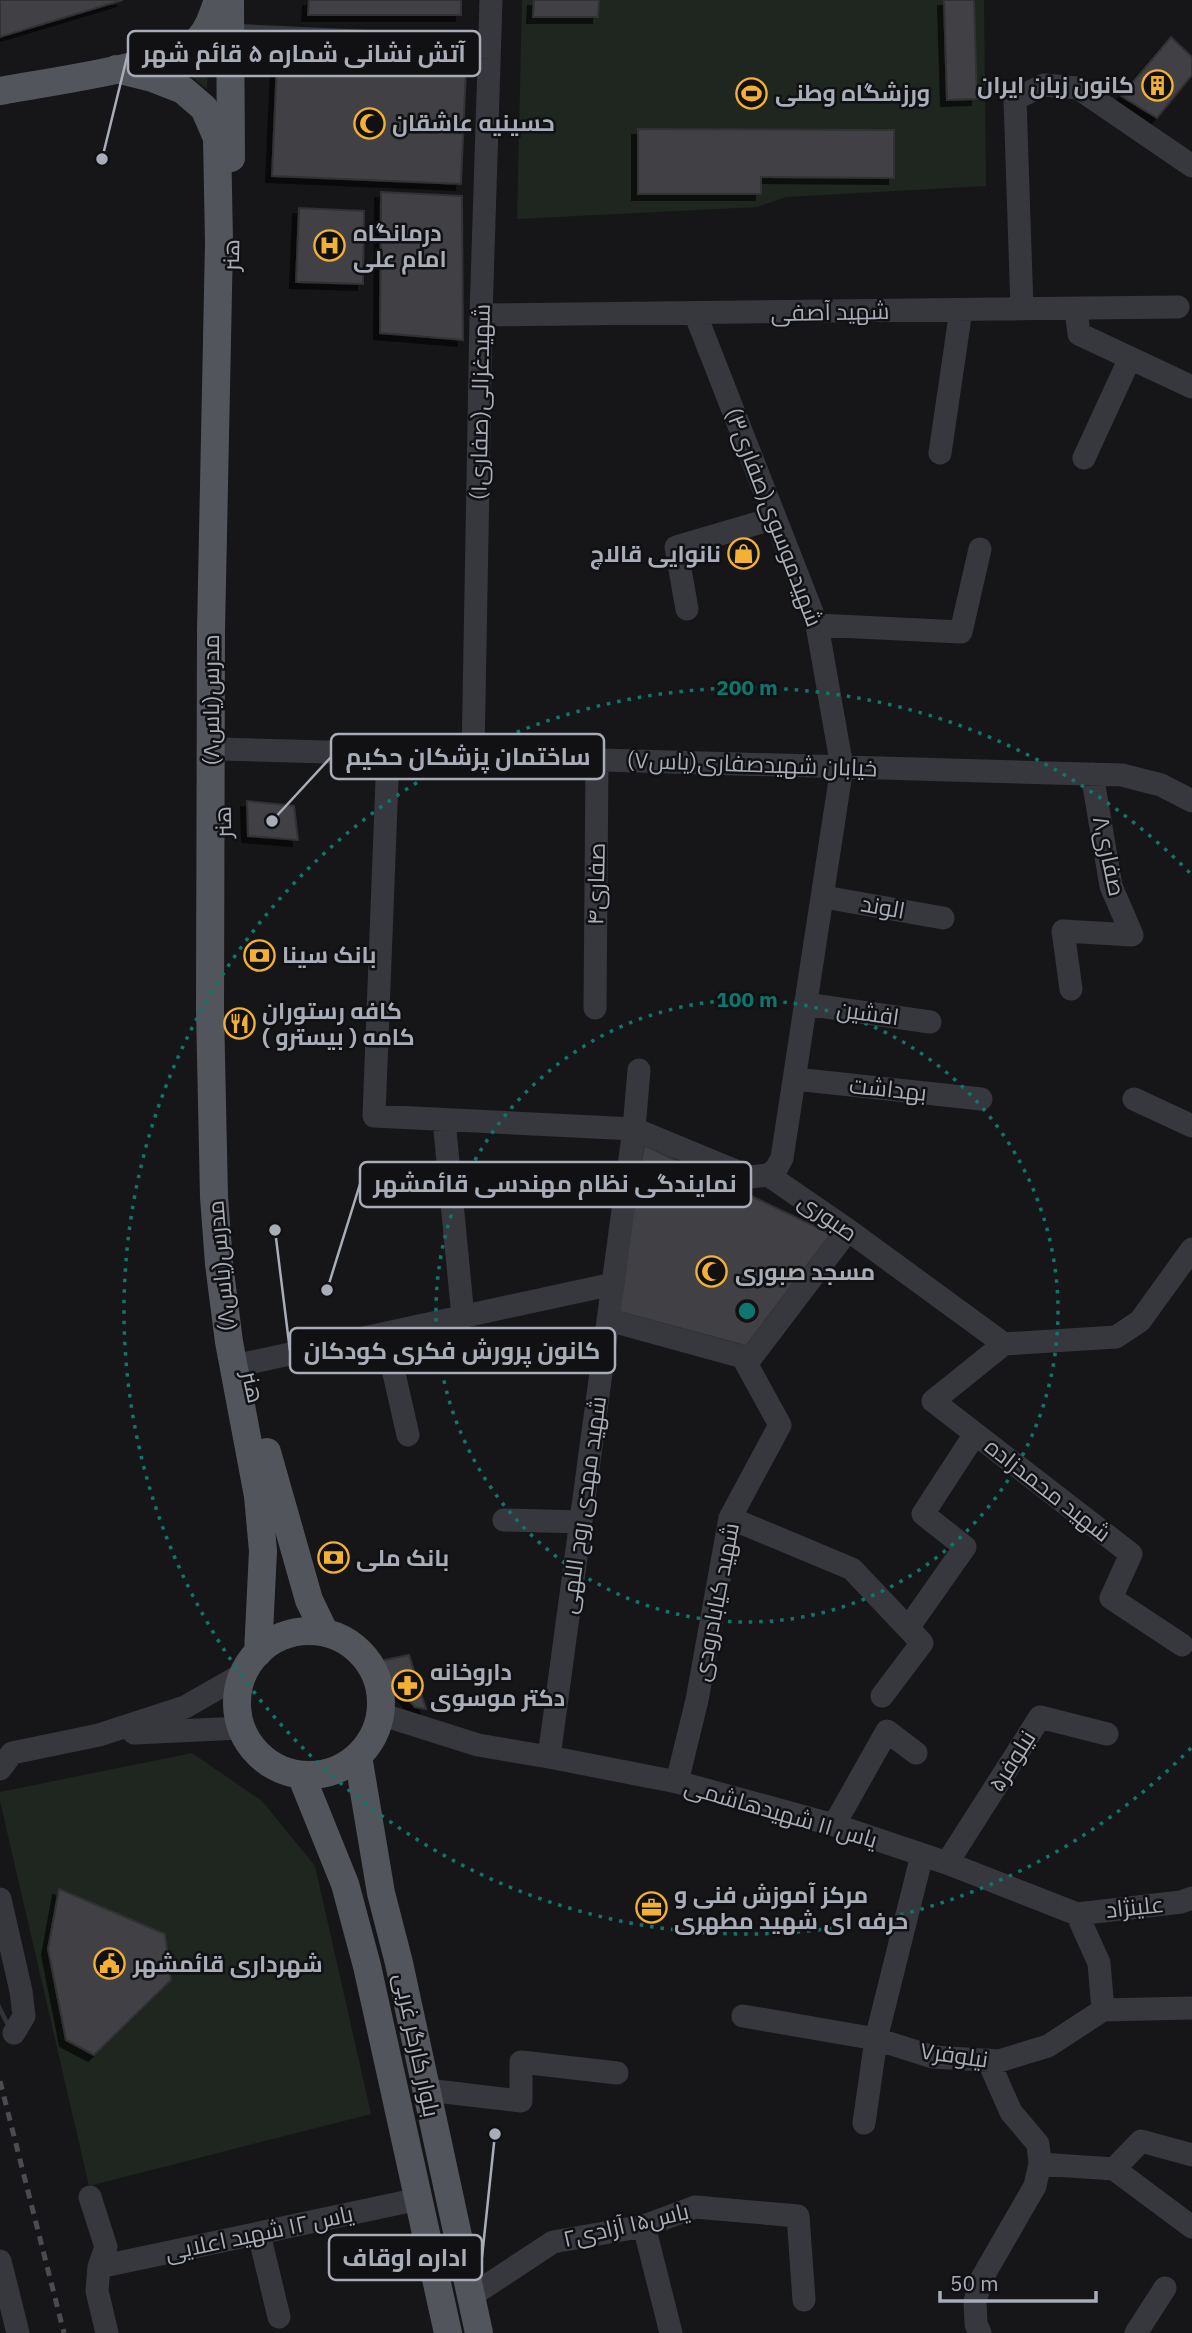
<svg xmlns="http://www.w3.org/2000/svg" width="1192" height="2333" font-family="'IBM Plex Sans',Cairo,sans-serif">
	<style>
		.green { fill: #1e261f }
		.building { fill: #404145; stroke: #303034; stroke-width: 2; filter: url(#shadow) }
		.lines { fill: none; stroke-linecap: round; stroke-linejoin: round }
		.minor-tunnel { stroke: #333438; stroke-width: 23; stroke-dasharray: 23 11; stroke-linecap: butt }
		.minor { stroke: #37383d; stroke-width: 23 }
		.major { stroke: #53555c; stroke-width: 28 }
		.rail { stroke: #4a4c52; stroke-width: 5; stroke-dasharray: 9 7; stroke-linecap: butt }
		.ring { fill: none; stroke: #0f766e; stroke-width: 3.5; stroke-dasharray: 3.5 7 }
		.labels { text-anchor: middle; stroke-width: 5; stroke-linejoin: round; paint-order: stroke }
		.poi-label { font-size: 23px; font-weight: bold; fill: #a8adb8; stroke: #111113; text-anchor: start }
		.street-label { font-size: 23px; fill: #a8adb8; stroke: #111113 }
		.centre { fill: #0f766e; stroke: #111113; stroke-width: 3.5 }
		.ring-label { font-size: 21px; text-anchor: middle; font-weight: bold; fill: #0f766e; stroke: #111113; stroke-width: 5; stroke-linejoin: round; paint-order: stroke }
		.leader { fill: none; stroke: #a8adb8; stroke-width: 2.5 }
		.callout-dot { fill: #a8adb8; stroke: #111113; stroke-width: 2.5 }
		.callout { fill: #111113; stroke: #a8adb8; stroke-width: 2.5 }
		.callout-label { font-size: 24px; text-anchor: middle; font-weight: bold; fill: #a8adb8 }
	</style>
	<defs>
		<filter id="shadow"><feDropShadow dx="-6" dy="6" stdDeviation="0" flood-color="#0009"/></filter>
	</defs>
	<rect width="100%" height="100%" fill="#161618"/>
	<!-- green -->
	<path class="green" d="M 522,0 L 984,0 L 986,186 L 786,197 L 757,207 L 517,219 Z
		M 209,41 L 207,89 L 177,65 Z
		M 192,1753 L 262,1801 L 315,1866 L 371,2114 L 89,2186 L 0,1801 L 0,1792 Z"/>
	<!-- building -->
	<path class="building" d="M 0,0 L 123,0 L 0,37 Z
		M 309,0 L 461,0 L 461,15 L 308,15 Z
		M 534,0 L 599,0 L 598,17 L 533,17 Z
		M 944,0 L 974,0 L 977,99 L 947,100 Z
		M 1171,37 L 1192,57 L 1192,75 L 1157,118 L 1121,96 Z
		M 277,62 L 466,69 L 461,184 L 272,176 Z
		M 638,129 L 894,130 L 894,178 L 761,177 L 761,194 L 638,194 Z
		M 381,192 L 462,196 L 463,340 L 380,333 Z
		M 299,208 L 364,211 L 363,284 L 296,282 Z
		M 247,801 L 294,806 L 298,840 L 248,836 Z
		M 644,1145 L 831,1234 L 746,1346 L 616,1311 Z
		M 409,1655 L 426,1709 L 415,1707 L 375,1662 Z
		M 59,1889 L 165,1934 L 171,1980 L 94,2055 L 66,2040 L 48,1949 Z"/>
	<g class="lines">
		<!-- minor-tunnel -->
		<path class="minor-tunnel" d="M 0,2014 L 4,2012"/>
		<!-- minor -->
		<path class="minor" d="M 229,35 L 489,47
			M 1022,309 L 1015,99 L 1044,85 L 1078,88 L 1192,166
			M 1076,309 L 1079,334 L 1192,387
			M 695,313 L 817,625 L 842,767 L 782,1158 L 776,1169 L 768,1175
			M 481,315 L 1178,307
			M 940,453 L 961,310
			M 1084,458 L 1130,358
			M 687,609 L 676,547 L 775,518
			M 817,625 L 961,632 L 980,549
			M 222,749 L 1122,775 L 1161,785 L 1192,801
			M 388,754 L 374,1116 L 634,1129 L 750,1177 L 768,1175 L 848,1230 L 1004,1344
			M 473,756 L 481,315 L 491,0
			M 824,897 L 943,918
			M 1071,989 L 1063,931 L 1132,935 L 1111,886 L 1092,774
			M 805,1004 L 930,1022
			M 595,1008 L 597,760
			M 795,1079 L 981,1099
			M 1134,1099 L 1192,1126
			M 444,1120 L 463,1317
			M 608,1320 L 750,1359 L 848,1230
			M 385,1334 L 408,1435
			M 1004,1344 L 933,1401 L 1131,1554 L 1111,1598 L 1182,1645
			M 1004,1344 L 1116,1337 L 1140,1321 L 1192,1249
			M 248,1363 L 613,1284
			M 730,1518 L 852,1569 L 922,1643 L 882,1696
			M 504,1520 L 580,1522
			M 908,1628 L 965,1547 L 923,1514 L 975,1434
			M 380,1714 L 478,1745 L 549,1757 L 677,1782 L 834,1825 L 947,1863 L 1077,1914 L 1099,1963 L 1103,2010
			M 134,1733 L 241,1728
			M 549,1757 L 634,1129 L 639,1070
			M 0,1769 L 12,1753 L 99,1735 L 185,1707 L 241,1675
			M 677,1782 L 697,1700 L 730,1518 L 780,1425 L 742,1356
			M 834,1825 L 887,1731 L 916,1753
			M 947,1863 L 1040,1717 L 1107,1734
			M 0,1899 L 21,1991 L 24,2016 L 14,2033
			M 1077,1914 L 1181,1902 L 1192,1898
			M 1103,2010 L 1192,2008
			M 743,2016 L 876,2039 L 933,2057 L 999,2061 L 1048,2046 L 1103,2010
			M 427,2090 L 521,2101 L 521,2062 L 617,2073
			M 864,2123 L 876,2039 L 922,1855
			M 1040,2164 L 1114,2169 L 1192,2227
			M 1114,2169 L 1141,2141 L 1192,2155
			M 90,2197 L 106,2247 L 99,2267 L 97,2291 L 107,2333
			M 644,2226 L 671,2333
			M 259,2234 L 279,2317
			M 0,2261 L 18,2333
			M 99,2267 L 419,2199
			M 471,2296 L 553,2242 L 644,2226 L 695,2207 L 798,2216 L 804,2300
			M 980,2333 L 976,2324 L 975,2301 L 982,2278 L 1035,2186 L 1040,2164 L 1038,2144 L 1011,2112 L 988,2060
			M 1136,2333 L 1165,2288"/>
		<!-- major -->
		<path class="major" d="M 230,0 L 231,158
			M 116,69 L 152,78 L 183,90 L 204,108 L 217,138 L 219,242 L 211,631 L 210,1010 L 214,1197 L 219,1264 L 229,1342 L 258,1496 L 263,1551 L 258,1653
			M 0,91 C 41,83 174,66 199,39 C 209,28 213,14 218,0
			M 267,1452 L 309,1600 L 324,1631
			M237 1703a72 72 0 1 1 144 0a72 72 0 1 1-144 0Z
			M 358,1756 L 381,1893 L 399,1963 L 479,2333
			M 301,1775 L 345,1884 L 367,1966 L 448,2333"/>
		<!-- rail -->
		<path class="rail" d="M 0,2081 L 64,2333"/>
	</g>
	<!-- distance rings -->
	<g class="ring">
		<circle cx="747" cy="1311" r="311"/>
		<path d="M1191 1748A623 623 0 1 1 1191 874"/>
	</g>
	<!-- icons -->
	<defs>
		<symbol id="building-ring" viewBox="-11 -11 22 22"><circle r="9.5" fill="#111113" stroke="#f2b134" stroke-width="1.5"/><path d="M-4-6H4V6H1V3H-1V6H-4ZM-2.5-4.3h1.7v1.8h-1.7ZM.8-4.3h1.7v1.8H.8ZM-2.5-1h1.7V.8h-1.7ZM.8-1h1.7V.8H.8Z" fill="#f2b134"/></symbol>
		<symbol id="stadium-ring" viewBox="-11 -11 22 22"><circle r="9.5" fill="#111113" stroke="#f2b134" stroke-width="1.5"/><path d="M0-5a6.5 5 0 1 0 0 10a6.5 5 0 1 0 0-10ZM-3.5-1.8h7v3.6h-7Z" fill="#f2b134"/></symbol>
		<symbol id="mosque-ring" viewBox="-11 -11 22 22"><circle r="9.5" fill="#111113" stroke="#f2b134" stroke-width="1.5"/><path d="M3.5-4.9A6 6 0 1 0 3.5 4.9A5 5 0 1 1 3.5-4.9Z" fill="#f2b134"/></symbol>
		<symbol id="hospital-ring" viewBox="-11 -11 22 22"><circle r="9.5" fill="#111113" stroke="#f2b134" stroke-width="1.5"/><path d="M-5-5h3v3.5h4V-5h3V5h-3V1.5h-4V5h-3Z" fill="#f2b134"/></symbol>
		<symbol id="shop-ring" viewBox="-11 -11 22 22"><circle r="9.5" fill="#111113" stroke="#f2b134" stroke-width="1.5"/><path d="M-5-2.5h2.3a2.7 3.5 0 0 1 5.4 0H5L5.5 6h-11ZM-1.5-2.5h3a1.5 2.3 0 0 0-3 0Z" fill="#f2b134"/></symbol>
		<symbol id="bank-ring" viewBox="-11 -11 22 22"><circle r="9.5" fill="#111113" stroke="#f2b134" stroke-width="1.5"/><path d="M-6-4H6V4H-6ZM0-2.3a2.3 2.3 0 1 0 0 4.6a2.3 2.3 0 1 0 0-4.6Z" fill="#f2b134"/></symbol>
		<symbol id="restaurant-ring" viewBox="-11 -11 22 22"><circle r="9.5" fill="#111113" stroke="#f2b134" stroke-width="1.5"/><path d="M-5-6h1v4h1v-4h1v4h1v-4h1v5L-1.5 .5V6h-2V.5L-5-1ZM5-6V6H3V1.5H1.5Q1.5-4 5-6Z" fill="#f2b134"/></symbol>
		<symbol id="pharmacy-ring" viewBox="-11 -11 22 22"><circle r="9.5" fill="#111113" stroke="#f2b134" stroke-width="1.5"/><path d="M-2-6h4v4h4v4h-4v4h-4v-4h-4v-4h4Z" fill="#f2b134"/></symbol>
		<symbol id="office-ring" viewBox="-11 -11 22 22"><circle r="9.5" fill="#111113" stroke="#f2b134" stroke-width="1.5"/><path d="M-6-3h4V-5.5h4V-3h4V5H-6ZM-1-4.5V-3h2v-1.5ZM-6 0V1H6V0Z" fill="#f2b134"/></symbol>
		<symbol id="civic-ring" viewBox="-11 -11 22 22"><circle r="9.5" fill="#111113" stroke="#f2b134" stroke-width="1.5"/><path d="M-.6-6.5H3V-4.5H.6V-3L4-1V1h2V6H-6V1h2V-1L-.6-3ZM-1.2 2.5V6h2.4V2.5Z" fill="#f2b134"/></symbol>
	</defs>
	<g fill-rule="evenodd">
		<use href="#building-ring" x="1140" y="68" width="35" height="35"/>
		<use href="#stadium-ring" x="734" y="76" width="35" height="35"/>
		<use href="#mosque-ring" x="352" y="106" width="35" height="35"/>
		<use href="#hospital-ring" x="312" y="228" width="35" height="35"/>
		<use href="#shop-ring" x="726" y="536" width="35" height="35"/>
		<use href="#bank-ring" x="242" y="938" width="35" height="35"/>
		<use href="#restaurant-ring" x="222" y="1006" width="35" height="35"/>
		<use href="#mosque-ring" x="694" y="1254" width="35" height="35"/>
		<use href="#bank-ring" x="316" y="1540" width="35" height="35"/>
		<use href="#pharmacy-ring" x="390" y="1668" width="35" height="35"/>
		<use href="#office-ring" x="634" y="1890" width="35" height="35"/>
		<use href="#civic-ring" x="92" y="1946" width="35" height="35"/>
	</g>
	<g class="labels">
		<!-- poi labels -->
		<g class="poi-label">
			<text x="1134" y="93" text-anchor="end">کانون زبان ایران</text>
			<text x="775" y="101">ورزشگاه وطنی</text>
			<text x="392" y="131">حسینیه عاشقان</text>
			<text x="353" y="241">درمانگاه<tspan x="353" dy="26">امام علی</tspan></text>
			<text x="721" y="562" text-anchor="end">نانوایی قالاچ</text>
			<text x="282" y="963">بانک سینا</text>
			<text x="262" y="1019">کافه رستوران<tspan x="262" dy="26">کامه ( بیسترو )</tspan></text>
			<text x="735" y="1280">مسجد صبوری</text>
			<text x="356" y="1566">بانک ملی</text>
			<text x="430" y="1680">داروخانه<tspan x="430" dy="26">دکتر موسوی</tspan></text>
			<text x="674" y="1903">مرکز آموزش فنی و<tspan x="674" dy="26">حرفه ای شهید مطهری</tspan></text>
			<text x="133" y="1972">شهرداری قائمشهر</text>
		</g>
		<!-- street labels -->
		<g class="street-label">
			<text transform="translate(231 255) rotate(-89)" y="8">هنر</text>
			<text transform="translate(830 312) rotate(-1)" y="8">شهید آصفی</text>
			<text transform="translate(480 402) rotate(-89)" y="8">شهیدغزالی(صفاری۱)</text>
			<text transform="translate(774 517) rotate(69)" y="8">شهیدموسوی(صفاری۳)</text>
			<text transform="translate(211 700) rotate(-90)" y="8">مدرس(یاس۸)</text>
			<text transform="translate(752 764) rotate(2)" y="8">خیابان شهیدصفاری(یاس۷)</text>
			<text transform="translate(223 822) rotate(-91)" y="8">هنر</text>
			<text transform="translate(1109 856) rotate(78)" y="8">صفاری۸</text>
			<text transform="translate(596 884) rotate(-89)" y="8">صفاری۴</text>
			<text transform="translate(883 907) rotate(10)" y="8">الوند</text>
			<text transform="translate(868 1013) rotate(8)" y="8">افشین</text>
			<text transform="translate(888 1089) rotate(6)" y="8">بهداشت</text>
			<text transform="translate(828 1217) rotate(35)" y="8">صبوری</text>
			<text transform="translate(221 1266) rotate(-95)" y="8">مدرس(یاس۸)</text>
			<text transform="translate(253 1387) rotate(78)" y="8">هنر</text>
			<text transform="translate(1048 1490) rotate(38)" y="8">شهید محمدزاده</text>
			<text transform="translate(583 1505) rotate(-82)" y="8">شهید مهدی روح اللهی</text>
			<text transform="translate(716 1602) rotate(-79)" y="8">شهید کیابادرودی</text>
			<text transform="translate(1012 1761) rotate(-58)" y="8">نیلوفر۵</text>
			<text transform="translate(781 1813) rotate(16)" y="8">یاس ۱۱ شهیدهاشمی</text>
			<text transform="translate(1135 1907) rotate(-6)" y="8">علینژاد</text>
			<text transform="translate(417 2045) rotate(78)" y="8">بلوار کارگر غربی</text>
			<text transform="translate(954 2055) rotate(8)" y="8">نیلوفر۷</text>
			<text transform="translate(626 2225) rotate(-13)" y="8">یاس۱۵ آزادی۲</text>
			<text transform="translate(259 2233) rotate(-12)" y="8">یاس ۱۲ شهید اعلایی</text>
		</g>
	</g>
	<circle cx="747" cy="1311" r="10" class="centre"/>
	<g class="ring-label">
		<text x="747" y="695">200 m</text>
		<text x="747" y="1007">100 m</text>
	</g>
	<!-- callouts -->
	<path class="leader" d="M102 159L128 53M272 821L331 757M327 1290L360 1184M275 1230L290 1351M495 2134L482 2257"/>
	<g class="callout-dot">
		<circle cx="102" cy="159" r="7"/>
		<circle cx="272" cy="821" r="7"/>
		<circle cx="327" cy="1290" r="7"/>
		<circle cx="275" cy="1230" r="7"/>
		<circle cx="495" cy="2134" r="7"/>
	</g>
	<g class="callout">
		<rect x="128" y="31" width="352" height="45" rx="7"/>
		<rect x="331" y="734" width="273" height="45" rx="7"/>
		<rect x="360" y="1162" width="391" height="45" rx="7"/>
		<rect x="290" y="1328" width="325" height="45" rx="7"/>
		<rect x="329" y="2235" width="153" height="45" rx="7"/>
	</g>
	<g class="callout-label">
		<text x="304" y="62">آتش نشانی شماره ۵ قائم شهر</text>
		<text x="468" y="765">ساختمان پزشکان حکیم</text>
		<text x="555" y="1192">نمایندگی نظام مهندسی قائمشهر</text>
		<text x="452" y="1359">کانون پرورش فکری کودکان</text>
		<text x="405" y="2266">اداره اوقاف</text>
	</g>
	<!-- scale -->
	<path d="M940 2291v10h156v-10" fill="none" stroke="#a8adb8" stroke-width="3.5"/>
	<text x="950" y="2291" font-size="21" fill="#a8adb8" stroke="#111113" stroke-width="5" paint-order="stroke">50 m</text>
</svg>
